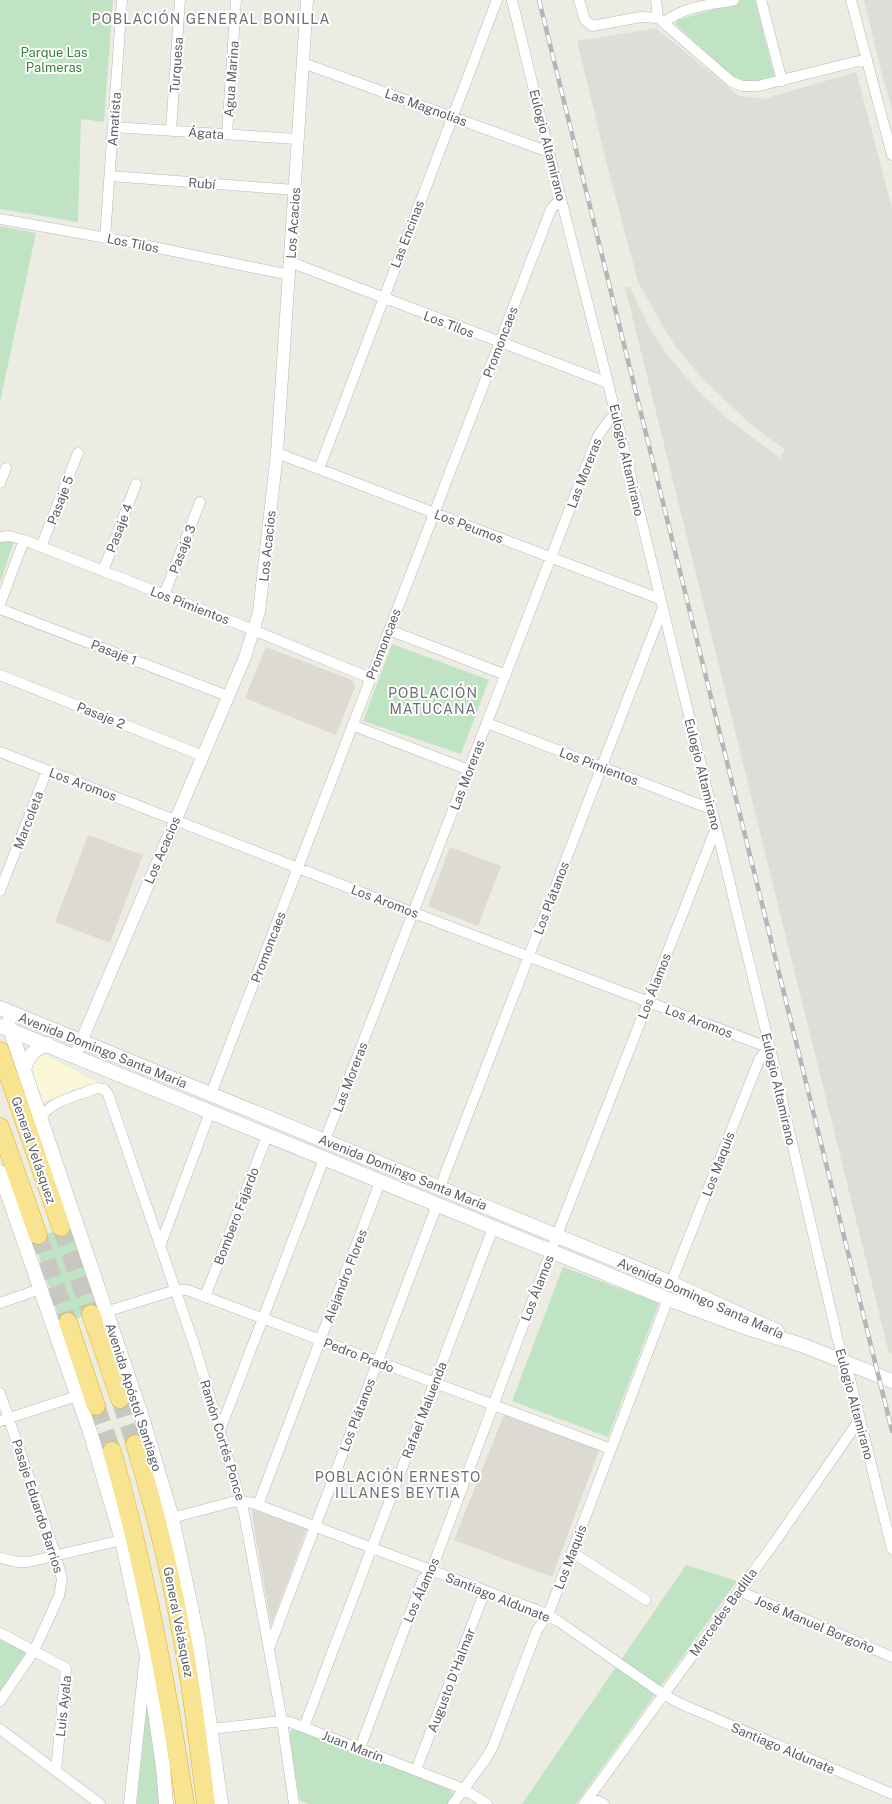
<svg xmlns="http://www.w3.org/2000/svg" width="892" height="1804" font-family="'Public Sans',sans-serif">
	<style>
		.commercial { fill: #fcf6d9 }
		.industrial { fill: #dfddd7 }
		.education { fill: #dddbd1 }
		.green { fill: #c0e4c3 }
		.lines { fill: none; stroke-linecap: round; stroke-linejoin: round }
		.motorway-tunnel { stroke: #c8c8c3; stroke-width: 18; stroke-dasharray: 18 9; stroke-linecap: butt }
		.minor-casing { stroke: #b5b8bd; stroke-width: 11 }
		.tertiary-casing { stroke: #b5b8bd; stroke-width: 13 }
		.secondary-casing { stroke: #b7b9bf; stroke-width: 15 }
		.motorway-casing { stroke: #e5af0b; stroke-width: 19 }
		.minor { stroke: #fff; stroke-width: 10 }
		.tertiary { stroke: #fff; stroke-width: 12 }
		.secondary { stroke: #fff; stroke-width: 14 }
		.motorway { stroke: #f8e490; stroke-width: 18 }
		.rail-casing { stroke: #b4b5b5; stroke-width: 4.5 }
		.rail { stroke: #fff; stroke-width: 3; stroke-dasharray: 9; stroke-linecap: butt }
		.labels { text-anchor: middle; stroke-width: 4; stroke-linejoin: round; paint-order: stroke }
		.park-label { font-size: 13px; fill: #398441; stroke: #fff }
		.street-label { font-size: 13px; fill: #5b5e63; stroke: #fff }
		.neighbourhood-label { font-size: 14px; letter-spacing: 1px; fill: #6c7075; stroke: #fff }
	</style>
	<rect width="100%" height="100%" fill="#edece3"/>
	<!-- commercial -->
	<path class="commercial" d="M 46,1055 L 99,1083 L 41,1103 L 31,1072 L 38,1058 Z"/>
	<!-- industrial -->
	<path class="industrial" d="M 864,0 L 892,0 L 892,110 L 880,66 Z
		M 656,28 L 739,96 L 763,99 L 856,72 L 892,208 L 892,1354 L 889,1353 L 625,287 L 630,287 L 648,325 L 666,353 L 699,392 L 728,419 L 780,458 L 785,450 L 749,423 L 702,378 L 676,347 L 664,328 L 642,289 L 638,282 L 606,161 L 577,41 Z"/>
	<!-- education -->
	<path class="education" d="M 266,647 L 352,680 L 355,687 L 336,735 L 245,698 Z
		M 88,835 L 143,855 L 110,943 L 55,922 Z
		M 450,847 L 501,866 L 478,926 L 428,906 Z
		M 504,1415 L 599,1450 L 552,1577 L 454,1540 Z
		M 252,1509 L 307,1529 L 271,1625 L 253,1522 Z"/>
	<!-- green -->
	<path class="green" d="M 0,0 L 113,0 L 104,122 L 81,119 L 78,222 L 0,209 Z
		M 720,0 L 755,0 L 775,79 L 752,83 L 733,77 L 675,24 L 678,20 L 721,7 Z
		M 0,226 L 36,233 L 0,402 Z
		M 0,537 L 14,542 L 0,583 Z
		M 392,644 L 489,680 L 461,754 L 363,721 Z
		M 72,1226 L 102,1309 L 61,1324 L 33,1238 Z
		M 563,1267 L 659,1303 L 608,1437 L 512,1401 Z
		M 686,1565 L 737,1581 L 576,1804 L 522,1804 Z
		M 0,1639 L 26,1652 L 0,1692 Z
		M 147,1701 L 161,1804 L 137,1804 Z
		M 291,1730 L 295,1730 L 449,1788 L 454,1795 L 448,1804 L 308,1804 L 300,1800 L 287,1738 Z"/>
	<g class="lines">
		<!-- motorway-tunnel -->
		<path class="motorway-tunnel" d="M 61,1227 L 91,1314
			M 38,1235 L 68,1322
			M 120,1399 L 135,1444
			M 96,1406 L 112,1451"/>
		<defs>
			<path id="minor" d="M 512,0 L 549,152 L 608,383 L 770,1048 L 838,1341 L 850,1379 L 892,1549
				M 579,0 L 585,20 L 592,26 L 641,17 L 658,18 L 732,82 L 742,86 L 758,86 L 867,59
				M 656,0 L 658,18
				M 761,0 L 782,81
				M 851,0 L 892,155
				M 665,22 C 683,6 712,5 734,0
				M 303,63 L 549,152
				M 113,127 L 298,139
				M 171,130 L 180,0
				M 227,134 L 236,0
				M 110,176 L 295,190
				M 0,219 L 129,242 L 290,275
				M 105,238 L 122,0
				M 290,262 L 608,383
				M 277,453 L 660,599
				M 319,469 L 497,0
				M 0,483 L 6,468
				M 0,537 L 9,536 L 24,540 L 236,623 L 370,678
				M 41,547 L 78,453
				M 103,571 L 136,484
				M 164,595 L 200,502
				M 0,604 L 24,540
				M 0,609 L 228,696
				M 389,630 L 506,675
				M 0,675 L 203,756
				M 487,723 L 711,809
				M 352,725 L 469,770
				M 0,752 L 414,913 L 770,1048
				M 0,891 L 47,770
				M 211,1094 L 551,209 L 561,198
				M 40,1119 C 51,1100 77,1096 97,1088 L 104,1089 L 108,1094 L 196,1350 L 244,1513 L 282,1721 L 294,1804
				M 325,1140 L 598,436 L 607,423 L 616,414
				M 440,1187 L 662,610
				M 160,1246 L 210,1112
				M 671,1283 L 759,1060 L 763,1054 L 770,1048
				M 205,1297 L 267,1136
				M 0,1303 L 40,1289
				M 105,1312 L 176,1290 L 187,1290 L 611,1449
				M 0,1393 L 56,1556 L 62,1579 L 59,1596 L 34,1651 L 0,1701
				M 0,1421 L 77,1396
				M 220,1430 L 324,1159
				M 258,1505 L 380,1182
				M 172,1518 L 232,1502 L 241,1501 L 253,1503 L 539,1611 L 558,1621 L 663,1694 L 679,1703 L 892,1794
				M 572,1552 L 646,1600
				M 0,1558 L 18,1562 L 28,1562 L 122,1540
				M 739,1591 L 892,1657
				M 0,1633 L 66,1668 L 56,1771
				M 269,1648 L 437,1205
				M 304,1727 L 493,1228
				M 0,1729 L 100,1804
				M 211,1729 L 282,1721 L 290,1722 L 456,1786 L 470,1793 L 487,1804
				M 360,1748 L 423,1579 L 431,1571 L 557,1235 L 716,828
				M 416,1770 L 485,1591
				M 589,1797 L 604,1804
				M 453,1804 L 487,1757 L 493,1746 L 537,1630 L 548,1615 L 668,1299
				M 584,1804 L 775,1542 L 860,1419"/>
			<path id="tertiary" d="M 75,1056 L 245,657 L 259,612 L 277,453 L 307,0
				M 130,1804 L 145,1664"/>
			<path id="secondary" d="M 0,1008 L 660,1278 L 777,1331
				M 8,1023 L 142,1417 L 172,1518 L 198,1640 L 221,1804
				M 0,1026 L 668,1299 L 747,1328 L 802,1345 L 892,1381
				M 24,1070 C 27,1057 34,1049 48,1044
				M 0,1172 L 91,1435 L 122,1540 L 146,1651 L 163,1767 L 166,1804"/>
			<path id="motorway" d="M 0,1051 L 61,1227
				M 0,1127 L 38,1235
				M 91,1314 L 120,1399
				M 68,1322 L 96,1406
				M 135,1444 C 155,1509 171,1575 183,1642 C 193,1695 199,1750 206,1804
				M 112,1451 C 145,1567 167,1685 185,1804"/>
		</defs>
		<!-- minor casing -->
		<use href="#minor" class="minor-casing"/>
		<!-- tertiary casing -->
		<use href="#tertiary" class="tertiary-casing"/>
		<!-- secondary casing -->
		<use href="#secondary" class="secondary-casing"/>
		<!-- motorway casing -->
		<use href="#motorway" class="motorway-casing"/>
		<!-- minor -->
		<use href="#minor" class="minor"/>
		<!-- tertiary -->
		<use href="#tertiary" class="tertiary"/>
		<!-- secondary -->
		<use href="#secondary" class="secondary"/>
		<!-- motorway -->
		<use href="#motorway" class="motorway"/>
		<defs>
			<path id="rail" d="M 539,0 L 892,1431"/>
		</defs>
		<!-- rail casing -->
		<use href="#rail" class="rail-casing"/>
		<!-- rail -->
		<use href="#rail" class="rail"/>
	</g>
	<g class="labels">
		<!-- park labels -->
		<g class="park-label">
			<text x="54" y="57">Parque Las<tspan x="54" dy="15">Palmeras</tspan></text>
		</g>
		<!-- street labels -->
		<g class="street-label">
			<text transform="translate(176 65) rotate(-86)" y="5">Turquesa</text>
			<text transform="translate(231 79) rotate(-86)" y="5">Agua Marina</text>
			<text transform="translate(426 107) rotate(20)" y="5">Las Magnolias</text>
			<text transform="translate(114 119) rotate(-86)" y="5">Amatista</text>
			<text transform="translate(206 133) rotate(4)" y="5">Ágata</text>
			<text transform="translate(548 145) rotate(76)" y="5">Eulogio Altamirano</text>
			<text transform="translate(202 183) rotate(4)" y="5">Rubí</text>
			<text transform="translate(293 223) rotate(-86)" y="5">Los Acacios</text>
			<text transform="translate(407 234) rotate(-69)" y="5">Las Encinas</text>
			<text transform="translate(133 243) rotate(11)" y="5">Los Tilos</text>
			<text transform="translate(449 324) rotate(21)" y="5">Los Tilos</text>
			<text transform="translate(500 342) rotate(-69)" y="5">Promoncaes</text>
			<text transform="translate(627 460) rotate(77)" y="5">Eulogio Altamirano</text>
			<text transform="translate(584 473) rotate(-69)" y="5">Las Moreras</text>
			<text transform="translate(60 500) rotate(-69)" y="5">Pasaje 5</text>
			<text transform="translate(469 526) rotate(21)" y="5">Los Peumos</text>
			<text transform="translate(119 528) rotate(-69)" y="5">Pasaje 4</text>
			<text transform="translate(267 546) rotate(-84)" y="5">Los Acacios</text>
			<text transform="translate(182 549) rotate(-69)" y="5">Pasaje 3</text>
			<text transform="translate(190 605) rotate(21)" y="5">Los Pimientos</text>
			<text transform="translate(383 644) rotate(-69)" y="5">Promoncaes</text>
			<text transform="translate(114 652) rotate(21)" y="5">Pasaje 1</text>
			<text transform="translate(101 715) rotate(22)" y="5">Pasaje 2</text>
			<text transform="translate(599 766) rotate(21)" y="5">Los Pimientos</text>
			<text transform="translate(703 774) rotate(76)" y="5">Eulogio Altamirano</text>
			<text transform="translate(467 775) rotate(-69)" y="5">Las Moreras</text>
			<text transform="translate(83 784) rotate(21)" y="5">Los Aromos</text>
			<text transform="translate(28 820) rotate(-69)" y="5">Marcoleta</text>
			<text transform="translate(162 850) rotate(-67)" y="5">Los Acacios</text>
			<text transform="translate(551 898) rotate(-69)" y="5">Los Plátanos</text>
			<text transform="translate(385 901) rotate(21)" y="5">Los Aromos</text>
			<text transform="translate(268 947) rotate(-69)" y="5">Promoncaes</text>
			<text transform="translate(654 986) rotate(-69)" y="5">Los Álamos</text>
			<text transform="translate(699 1021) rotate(21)" y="5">Los Aromos</text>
			<text transform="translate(103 1050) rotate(22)" y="5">Avenida Domingo Santa María</text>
			<text transform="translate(350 1077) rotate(-69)" y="5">Las Moreras</text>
			<text transform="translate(779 1089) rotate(77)" y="5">Eulogio Altamirano</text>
			<text transform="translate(34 1150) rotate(71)" y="5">General Velásquez</text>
			<text transform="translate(718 1164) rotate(-69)" y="5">Los Maquis</text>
			<text transform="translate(403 1172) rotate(22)" y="5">Avenida Domingo Santa María</text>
			<text transform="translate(236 1216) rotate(-69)" y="5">Bombero Fajardo</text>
			<text transform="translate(345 1276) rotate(-69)" y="5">Alejandro Flores</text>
			<text transform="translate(537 1288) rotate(-69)" y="5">Los Álamos</text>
			<text transform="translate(701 1298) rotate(24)" y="5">Avenida Domingo Santa María</text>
			<text transform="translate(359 1355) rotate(21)" y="5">Pedro Prado</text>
			<text transform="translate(134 1397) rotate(72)" y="5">Avenida Apóstol Santiago</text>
			<text transform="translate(855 1404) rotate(75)" y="5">Eulogio Altamirano</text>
			<text transform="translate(424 1410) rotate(-69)" y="5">Rafael Maluenda</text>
			<text transform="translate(357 1415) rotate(-69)" y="5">Los Plátanos</text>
			<text transform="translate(223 1440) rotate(73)" y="5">Ramón Cortés Ponce</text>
			<text transform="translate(38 1506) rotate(72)" y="5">Pasaje Eduardo Barrios</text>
			<text transform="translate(570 1557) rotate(-69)" y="5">Los Maquis</text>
			<text transform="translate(421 1590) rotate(-66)" y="5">Los Álamos</text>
			<text transform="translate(498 1597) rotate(22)" y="5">Santiago Aldunate</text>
			<text transform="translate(723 1612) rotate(-54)" y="5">Mercedes Badilla</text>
			<text transform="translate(179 1622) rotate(79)" y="5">General Velásquez</text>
			<text transform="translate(815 1624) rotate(23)" y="5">José Manuel Borgoño</text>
			<text transform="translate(451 1680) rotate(-69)" y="5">Augusto D'Halmar</text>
			<text transform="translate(63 1706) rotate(-84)" y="5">Luis Ayala</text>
			<text transform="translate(353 1746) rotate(21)" y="5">Juan Marín</text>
			<text transform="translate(783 1748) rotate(23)" y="5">Santiago Aldunate</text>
		</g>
		<!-- neighbourhood labels -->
		<g class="neighbourhood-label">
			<text x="211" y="24">POBLACIÓN GENERAL BONILLA</text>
			<text x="433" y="698">POBLACIÓN<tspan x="433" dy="16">MATUCANA</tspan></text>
			<text x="398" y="1482">POBLACIÓN ERNESTO<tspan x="398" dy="16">ILLANES BEYTIA</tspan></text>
		</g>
	</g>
</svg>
